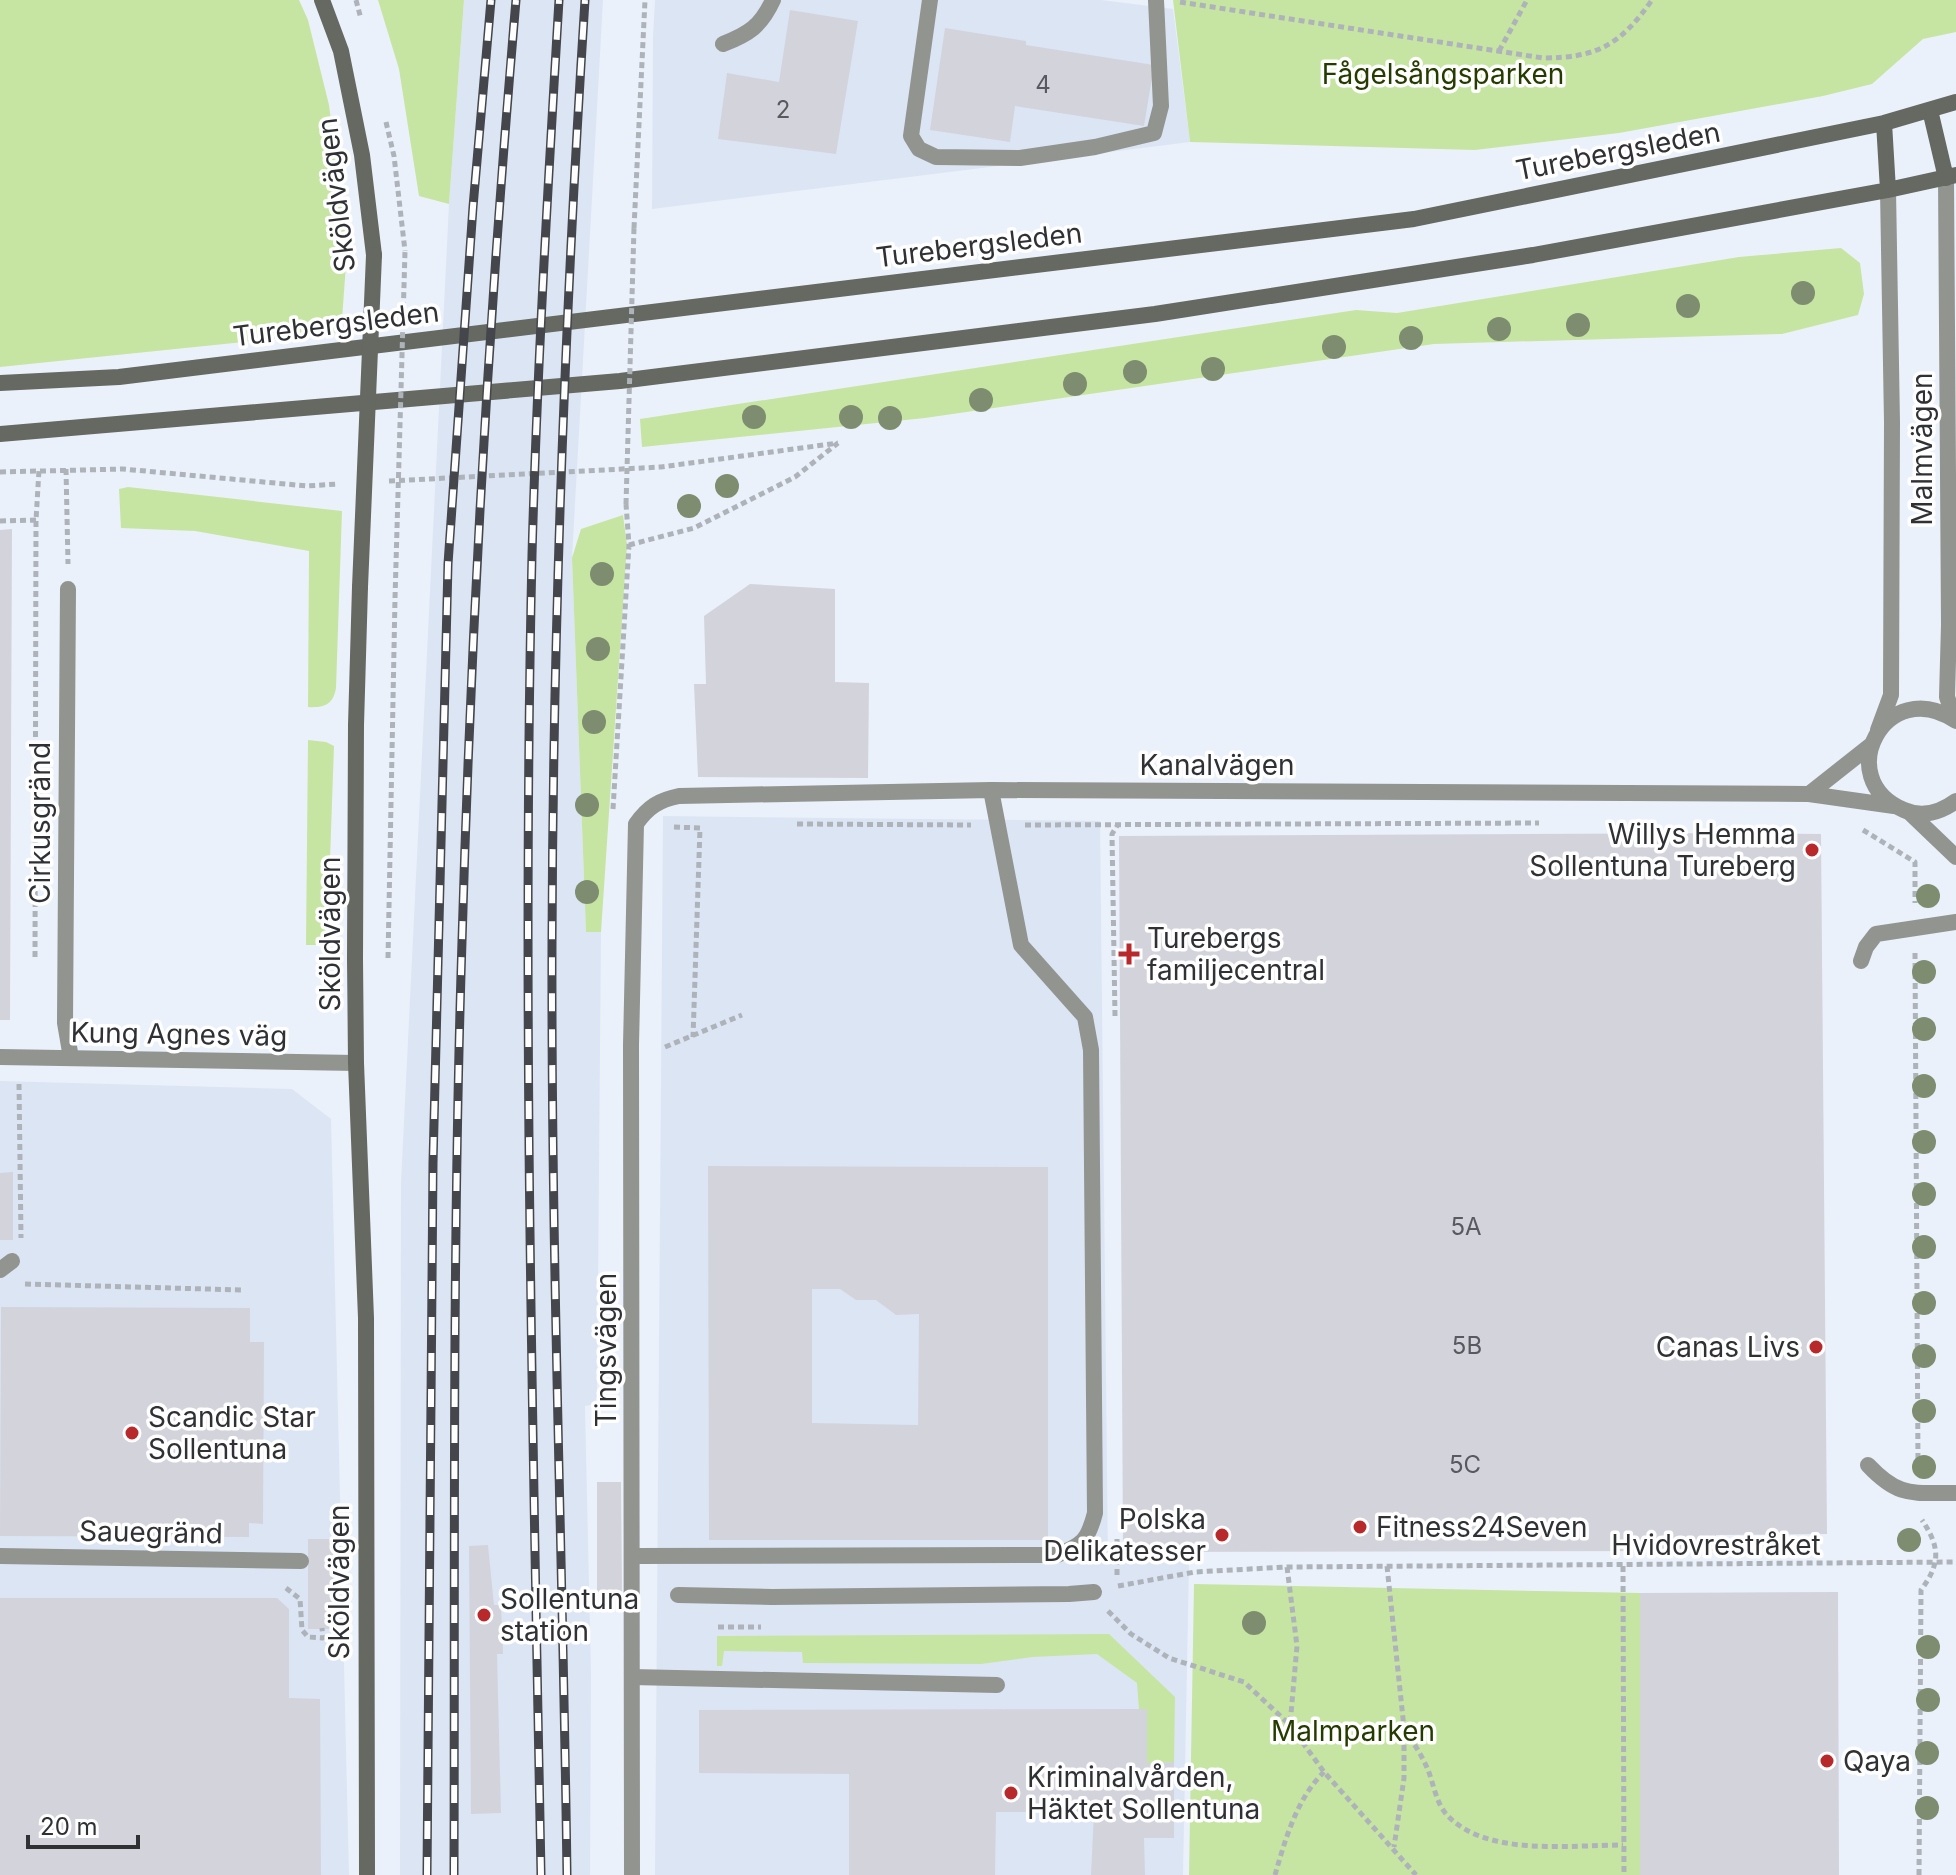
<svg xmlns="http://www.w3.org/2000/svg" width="1956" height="1875" font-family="Inter,sans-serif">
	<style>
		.built { fill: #dce5f4 }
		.green { fill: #c6e5a2 }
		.building { fill: #d3d3dc; fill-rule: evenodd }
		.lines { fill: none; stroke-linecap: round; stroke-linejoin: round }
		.path { stroke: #aeb3ba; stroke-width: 5; stroke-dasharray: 6 4; stroke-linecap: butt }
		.lane { stroke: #929490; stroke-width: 16 }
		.street { stroke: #929490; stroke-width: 16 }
		.secondary { stroke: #666862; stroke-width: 16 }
		.rail-casing { stroke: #44464b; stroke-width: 9 }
		.rail { stroke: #fefefe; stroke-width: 6; stroke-dasharray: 18; stroke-linecap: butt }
		.path-bridge { stroke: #aeb3ba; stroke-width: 5; stroke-dasharray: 6 4; stroke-linecap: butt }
		.secondary-bridge { stroke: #666862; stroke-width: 16 }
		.tree { fill: #7e8d70 }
		.poi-dot { fill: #b8292c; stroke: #fefefe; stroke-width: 3 }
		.labels { text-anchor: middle; stroke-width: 7; stroke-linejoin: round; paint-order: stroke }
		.number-label { font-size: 24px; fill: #585a5f }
		.park-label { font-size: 28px; fill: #253b00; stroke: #fefefe }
		.street-label { font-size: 28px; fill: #2f3135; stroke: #fefefe }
		.poi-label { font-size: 28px; fill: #2f3135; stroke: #fefefe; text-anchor: start }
	</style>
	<rect width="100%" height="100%" fill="#ebf1fa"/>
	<!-- built -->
	<path class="built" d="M 464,0 L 603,0 L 572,558 L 586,932 L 601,932 L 597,1404 L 585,1406 L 591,1675 L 590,1875 L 400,1875 L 401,1183 L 449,204 Z
		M 655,0 L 1101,0 L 1173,9 L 1190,142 L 652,209 L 653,36 Z
		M 663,816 L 1100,821 L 1108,1562 L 1189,1561 L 1183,1875 L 655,1875 Z
		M 0,1081 L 292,1089 L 331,1119 L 349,1875 L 0,1875 Z"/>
	<!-- green -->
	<path class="green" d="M 0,0 L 299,0 L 308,20 L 329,105 L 345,228 L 346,265 L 341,332 L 0,367 Z
		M 378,0 L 464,0 L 449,204 L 419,196 L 399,69 Z
		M 1173,0 L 1956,0 L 1956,32 L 1923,39 L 1872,84 L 1823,96 L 1619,133 L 1475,150 L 1190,142 Z
		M 1841,248 L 1860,263 L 1864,294 L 1858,315 L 1782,334 L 1434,344 L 925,418 L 642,447 L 640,419 L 1356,310 L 1397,313 L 1739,257 Z
		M 128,487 L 342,511 L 336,688 C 333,705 324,708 308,707 L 309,551 L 195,531 L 121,528 L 119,489 Z
		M 623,515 L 627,545 L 601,932 L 586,932 L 572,558 L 581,529 Z
		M 308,740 L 326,742 L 334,746 L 327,945 L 306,945 Z
		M 1194,1584 L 1640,1593 L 1640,1875 L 1189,1875 Z
		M 1109,1634 L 1175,1697 L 1174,1762 L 1147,1763 L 1147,1709 L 1139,1709 L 1137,1683 L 1097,1654 L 1032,1657 L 981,1664 L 803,1663 L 802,1652 L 724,1651 L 722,1666 L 717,1666 L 717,1636 Z"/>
	<!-- building -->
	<path class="building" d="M 790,10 L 858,21 L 836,154 L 718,139 L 727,73 L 779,82 Z
		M 945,28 L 1026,41 L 1026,45 L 1154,65 L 1144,126 L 1015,106 L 1010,142 L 930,130 Z
		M 12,529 L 10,1020 L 0,1020 L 0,530 Z
		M 750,584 L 835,589 L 835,682 L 869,683 L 868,778 L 698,777 L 694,684 L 706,684 L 704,616 Z
		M 1745,833 L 1821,834 L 1827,1534 L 1716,1535 L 1716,1551 L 1123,1552 L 1119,836 Z
		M 708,1166 L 1048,1167 L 1048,1540 L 709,1540 ZM 812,1289 L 840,1289 L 856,1300 L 876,1300 L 896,1315 L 919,1314 L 918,1425 L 812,1423 Z
		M 13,1172 L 13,1240 L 0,1240 L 0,1173 Z
		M 1,1307 L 250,1308 L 250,1342 L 264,1342 L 263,1524 L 249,1523 L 249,1537 L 0,1536 Z
		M 597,1482 L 621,1482 L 622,1592 L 597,1592 Z
		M 308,1539 L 333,1539 L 333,1629 L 308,1629 Z
		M 488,1545 L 494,1605 L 501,1605 L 503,1654 L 497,1654 L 501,1813 L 471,1814 L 469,1546 Z
		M 1838,1592 L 1839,1875 L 1640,1875 L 1640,1593 Z
		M 0,1598 L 277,1598 L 289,1609 L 289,1698 L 320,1699 L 321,1875 L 0,1875 Z
		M 1147,1709 L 1147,1763 L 1174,1762 L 1174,1838 L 1144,1838 L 1145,1875 L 1091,1875 L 1094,1812 L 996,1812 L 995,1875 L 849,1875 L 849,1774 L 699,1773 L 699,1710 Z"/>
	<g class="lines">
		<!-- path -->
		<path class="path" d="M 356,0 L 361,19
			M 1180,2 L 1543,58 C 1598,58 1621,44 1652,0
			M 1499,51 L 1527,0
			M 386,122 L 394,156 L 405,251
			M 634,228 L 645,0
			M 66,469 L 68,564
			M 0,472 L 123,469 L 307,486 L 339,484
			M 389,481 L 661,467 L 838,443
			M 0,521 L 36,520
			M 629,545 L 694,528 L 795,477 L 838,443
			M 613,809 L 629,545 L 626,504
			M 797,824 L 971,825
			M 1025,825 L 1539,823
			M 674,827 L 700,828 L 693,1037
			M 1863,830 L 1915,862 L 1915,903
			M 1915,953 L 1918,1467
			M 35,957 L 36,520 L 39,470
			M 388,958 L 395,598
			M 1115,1016 L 1112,834 L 1117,826
			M 665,1047 L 742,1015
			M 19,1084 L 21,1238
			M 25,1284 L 243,1290
			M 1117,1539 L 1117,1577
			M 1387,1566 L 1404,1728 L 1404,1778 L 1394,1847
			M 1623,1566 L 1624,1875
			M 1287,1567 L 1297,1646 L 1290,1725 L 1324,1772 L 1416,1875
			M 1118,1586 L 1195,1572 L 1287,1567 L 1956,1562
			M 286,1588 L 300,1599 L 302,1630 L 308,1637 L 323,1638 L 322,1628
			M 1108,1611 L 1131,1634 L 1169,1658 L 1244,1682 L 1290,1725
			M 718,1627 L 761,1627
			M 1404,1728 C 1412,1741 1422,1755 1428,1770 C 1434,1785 1436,1803 1447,1815 C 1486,1857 1570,1845 1623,1845
			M 1275,1875 C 1285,1840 1297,1798 1324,1772
			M 1919,1875 L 1921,1590 C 1941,1563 1940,1547 1922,1520"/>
		<!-- lane -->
		<path class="lane" d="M 930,0 L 911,136 L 919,149 L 936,157 L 1020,158 L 1095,147 L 1154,133 L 1161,106 L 1156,0
			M 723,44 C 749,34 761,26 773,0
			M 68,589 L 65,1023 L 71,1058
			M 1861,961 L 1866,947 L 1876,934 L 1956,922
			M 1868,1465 C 1900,1499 1913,1492 1956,1493
			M 632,1556 L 1057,1555 C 1083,1545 1088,1540 1095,1513 L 1091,1050 L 1085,1017 L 1021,945 L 991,790
			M 632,1677 L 997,1685"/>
		<!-- street -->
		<path class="street" d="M 1946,178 L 1949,625 L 1947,697 L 1955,720
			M 1956,721 C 1886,673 1830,779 1904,810 C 1922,818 1941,812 1956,801
			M 1878,730 L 1891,695 L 1892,422 L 1888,190
			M 1809,794 L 1871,745
			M 1910,813 L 1956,857
			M 0,1057 L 356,1063
			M 0,1270 L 12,1261
			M 0,1556 L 301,1561
			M 678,1595 L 772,1597 L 1069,1594 L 1094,1592
			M 632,1875 L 631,1045 L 636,824 C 648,807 659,800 679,796 L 991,790 L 1809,794 L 1894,806"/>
		<!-- secondary -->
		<path class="secondary" d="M 322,0 L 341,51 L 362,155 L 374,255
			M 1930,110 L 1946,178
			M 1884,123 L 1888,190
			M 0,383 L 119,377 L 1414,219 L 1884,123 L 1956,102
			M 0,434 L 620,381 L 1155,314 L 1533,255 L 1888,190 L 1956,175
			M 360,587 L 356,725 L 355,959 L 356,1063 L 366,1318 L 367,1875"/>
		<defs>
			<path id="rail" d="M 427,1875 L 433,1163 L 448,564 L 473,207 L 491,0
				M 454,1875 C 455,1564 452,1252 462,941 C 471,627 489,313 516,0
				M 541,1875 C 533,1435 522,995 532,555 C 537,370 548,185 559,0
				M 567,1875 C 563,1564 551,1253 552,942 C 553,628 565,313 585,0"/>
		</defs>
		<!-- rail casing -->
		<use href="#rail" class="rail-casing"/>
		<!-- rail -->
		<use href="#rail" class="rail"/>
		<!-- path-bridge -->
		<path class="path-bridge" d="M 626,504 L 634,228
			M 395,598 L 405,251"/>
		<!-- secondary-bridge -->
		<path class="secondary-bridge" d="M 360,587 L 374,255"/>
	</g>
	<!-- trees -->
	<g class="tree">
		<circle cx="1803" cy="293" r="12"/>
		<circle cx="1688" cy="306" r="12"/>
		<circle cx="1578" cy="325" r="12"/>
		<circle cx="1499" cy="329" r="12"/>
		<circle cx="1411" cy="338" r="12"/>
		<circle cx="1334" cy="347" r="12"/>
		<circle cx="1213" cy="369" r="12"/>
		<circle cx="1135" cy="372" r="12"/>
		<circle cx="1075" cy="384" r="12"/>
		<circle cx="981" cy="400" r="12"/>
		<circle cx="754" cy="417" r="12"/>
		<circle cx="851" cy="417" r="12"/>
		<circle cx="890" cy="418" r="12"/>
		<circle cx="727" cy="486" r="12"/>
		<circle cx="689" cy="506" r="12"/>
		<circle cx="602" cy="574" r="12"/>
		<circle cx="598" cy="649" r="12"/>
		<circle cx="594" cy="722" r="12"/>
		<circle cx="587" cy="805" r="12"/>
		<circle cx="587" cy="892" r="12"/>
		<circle cx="1928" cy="896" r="12"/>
		<circle cx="1924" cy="972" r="12"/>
		<circle cx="1924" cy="1029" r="12"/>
		<circle cx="1924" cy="1086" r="12"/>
		<circle cx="1924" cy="1142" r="12"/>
		<circle cx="1924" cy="1194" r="12"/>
		<circle cx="1924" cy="1247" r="12"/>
		<circle cx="1924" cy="1303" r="12"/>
		<circle cx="1924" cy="1356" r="12"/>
		<circle cx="1924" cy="1411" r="12"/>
		<circle cx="1924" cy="1467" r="12"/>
		<circle cx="1909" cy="1540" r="12"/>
		<circle cx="1254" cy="1623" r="12"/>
		<circle cx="1928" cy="1647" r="12"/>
		<circle cx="1928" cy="1700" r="12"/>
		<circle cx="1927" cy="1753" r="12"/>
		<circle cx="1927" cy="1808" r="12"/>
	</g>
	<!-- markers -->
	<g class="poi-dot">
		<circle cx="1812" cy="850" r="8"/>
		<path d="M1125 942h8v8h8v8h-8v8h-8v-8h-8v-8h8z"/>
		<circle cx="1816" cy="1347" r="8"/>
		<circle cx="132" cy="1433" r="8"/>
		<circle cx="1360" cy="1527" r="8"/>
		<circle cx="1222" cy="1535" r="8"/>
		<circle cx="484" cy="1615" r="8"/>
		<circle cx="1827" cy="1761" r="8"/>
		<circle cx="1011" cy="1793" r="8"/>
	</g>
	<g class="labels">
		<!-- number labels -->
		<g class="number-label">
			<text x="1043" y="93">4</text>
			<text x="783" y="118">2</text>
			<text x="1466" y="1235">5A</text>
			<text x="1467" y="1354">5B</text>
			<text x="1465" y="1473">5C</text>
		</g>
		<!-- park labels -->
		<g class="park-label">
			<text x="1443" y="84">Fågelsångsparken</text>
			<text x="1353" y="1741">Malmparken</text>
		</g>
		<!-- street labels -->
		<g class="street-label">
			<text transform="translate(1618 151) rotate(-11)" y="10">Turebergsleden</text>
			<text transform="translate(336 195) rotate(-97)" y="10">Sköldvägen</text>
			<text transform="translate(979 245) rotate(-7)" y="10">Turebergsleden</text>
			<text transform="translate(336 324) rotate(-7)" y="10">Turebergsleden</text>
			<text transform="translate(1922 449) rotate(-90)" y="10">Malmvägen</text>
			<text x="1217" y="775">Kanalvägen</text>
			<text transform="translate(40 823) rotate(-90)" y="10">Cirkusgränd</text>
			<text transform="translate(330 934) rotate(-90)" y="10">Sköldvägen</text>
			<text transform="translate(179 1034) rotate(1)" y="10">Kung Agnes väg</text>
			<text transform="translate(606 1350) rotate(-90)" y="10">Tingsvägen</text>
			<text transform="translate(151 1532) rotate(1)" y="10">Sauegränd</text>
			<text x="1716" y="1555">Hvidovrestråket</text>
			<text transform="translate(339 1582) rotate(-90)" y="10">Sköldvägen</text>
		</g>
		<!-- poi labels -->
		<g class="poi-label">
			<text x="1796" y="844" text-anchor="end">Willys Hemma<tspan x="1796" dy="32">Sollentuna Tureberg</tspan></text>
			<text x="1147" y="948">Turebergs<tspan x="1147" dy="32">familjecentral</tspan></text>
			<text x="1800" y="1357" text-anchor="end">Canas Livs</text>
			<text x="148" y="1427">Scandic Star<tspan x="148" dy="32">Sollentuna</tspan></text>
			<text x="1206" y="1529" text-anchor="end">Polska<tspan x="1206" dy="32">Delikatesser</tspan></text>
			<text x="1376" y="1537">Fitness24Seven</text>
			<text x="500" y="1609">Sollentuna<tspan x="500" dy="32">station</tspan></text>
			<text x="1843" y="1771">Qaya</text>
			<text x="1027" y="1787">Kriminalvården,<tspan x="1027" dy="32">Häktet Sollentuna</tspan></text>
		</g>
	</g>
	<!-- scale -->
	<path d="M28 1835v12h110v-12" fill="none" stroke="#2f3135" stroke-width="4"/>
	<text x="40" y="1835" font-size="24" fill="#2f3135" stroke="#fefefe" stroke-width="6" paint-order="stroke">20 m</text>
</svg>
